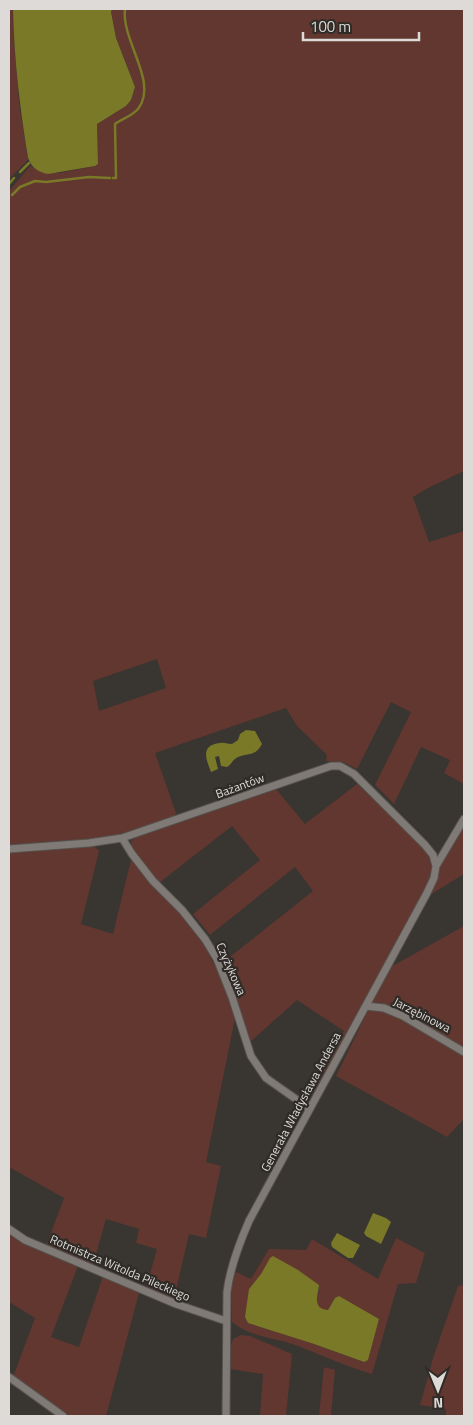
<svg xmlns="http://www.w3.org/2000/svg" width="473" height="1425" font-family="'Titillium Web',sans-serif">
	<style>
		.green { fill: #613730; fill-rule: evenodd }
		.water { fill: #7a7927 }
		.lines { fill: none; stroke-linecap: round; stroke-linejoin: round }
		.stream { stroke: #7a7927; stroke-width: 2.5 }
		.minor-casing { stroke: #55524e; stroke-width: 9 }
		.minor { stroke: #7f7a76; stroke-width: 7 }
		.labels { text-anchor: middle; stroke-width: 4.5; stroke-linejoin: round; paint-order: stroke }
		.street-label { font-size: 12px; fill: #dddad8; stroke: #2f2b27 }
	</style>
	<rect width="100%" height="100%" fill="#393531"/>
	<!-- green -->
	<path class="green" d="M 9,9 L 13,9 L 14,40 L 19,102 L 28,160 L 9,179 Z
		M 112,9 L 464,9 L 464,471 L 428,488 L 413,497 L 429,542 L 464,531 L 464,784 L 444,773 L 450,760 L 421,747 L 394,804 L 375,785 L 411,712 L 391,702 L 357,769 L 343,762 L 326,761 L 327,755 L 297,726 L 286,708 L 155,753 L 176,813 L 174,816 C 147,826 122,835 93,840 L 95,847 L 99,851 L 81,924 L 113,934 L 131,860 L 156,890 L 178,910 L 201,940 L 221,977 L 235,1018 L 206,1162 L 221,1166 L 206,1238 L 189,1234 L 174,1299 L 146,1288 L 157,1249 L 136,1243 L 139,1229 L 106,1219 L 93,1265 L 46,1246 L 64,1198 L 11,1168 L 9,1171 L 9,191 L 31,165 L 32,167 L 59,173 L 95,166 L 98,164 L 97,124 L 126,106 L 131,100 L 135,87 L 116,38 L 111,12 ZM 157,659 L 166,688 L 99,711 L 93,681 Z
		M 357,784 L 423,846 C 432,858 433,867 430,882 L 350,1029 L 312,1095 L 309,1095 L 344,1031 L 297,1000 L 249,1043 L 225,964 L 226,960 L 313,891 L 295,867 L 210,935 L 193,914 L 260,860 L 232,826 L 159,883 L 133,851 L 131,841 L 138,836 L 276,789 L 305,824 Z
		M 464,826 L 464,874 L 430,895 L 440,864 Z
		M 464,926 L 464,1119 L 447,1137 L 336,1076 L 389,968 Z
		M 9,1233 L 24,1243 L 78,1266 L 51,1337 L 79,1347 L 103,1276 L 139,1293 L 106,1416 L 67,1416 L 13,1377 L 35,1318 L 9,1302 Z
		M 396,1238 L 425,1253 L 416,1283 L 398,1284 L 372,1374 C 345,1366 324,1356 298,1346 C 277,1338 249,1337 232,1322 L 232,1286 L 236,1272 L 251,1279 L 269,1249 L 306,1250 L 312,1239 L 378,1279 ZM 270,1258 L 319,1287 L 317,1305 L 321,1309 L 328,1310 L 335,1298 L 379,1319 L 368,1360 L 363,1362 L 314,1344 L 248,1323 L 249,1289 L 261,1274 Z
		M 464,1285 L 464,1416 L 446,1416 L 446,1409 L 420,1405 L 434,1355 L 458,1286 Z
		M 241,1335 L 250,1336 L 292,1354 L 286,1416 L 260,1416 L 263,1374 L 230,1369 L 230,1348 L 233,1339 Z
		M 324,1367 L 335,1370 L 331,1416 L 319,1416 Z"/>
	<!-- water -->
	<path class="water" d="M 13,9 L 112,9 L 111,12 L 116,38 L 135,87 L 131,100 L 126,106 L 97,124 L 98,164 L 95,166 L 48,174 C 38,172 32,168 28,158 C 20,109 14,59 13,9 Z
		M 246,730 L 255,731 L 262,744 C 254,759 246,751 235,759 C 232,761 231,765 227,767 L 221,766 L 219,756 L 215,757 L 218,769 L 211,772 C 206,759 200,745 220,743 C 224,742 228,744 232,744 L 238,740 L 240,734 Z
		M 373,1213 L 386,1218 L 391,1222 L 381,1244 L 366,1236 L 364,1233 Z
		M 337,1233 L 360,1245 L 353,1258 L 348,1258 L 332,1247 L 331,1243 Z
		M 273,1256 L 298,1270 L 319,1285 C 318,1296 312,1309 328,1310 L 335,1298 L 339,1296 L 379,1319 L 368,1360 L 364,1362 L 314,1344 L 248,1323 L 245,1317 L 249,1289 L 261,1274 L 270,1258 Z"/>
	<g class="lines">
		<!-- stream -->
		<path class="stream" d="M 20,172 L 29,163
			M 113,178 L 116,178 L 115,124 C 122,119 132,116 138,109 C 159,82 121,41 125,9
			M 9,184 L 14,178
			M 12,195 L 20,187 L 35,181 L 46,182 L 89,177 L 110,178"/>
		<defs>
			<path id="minor" d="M 122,838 L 132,854 L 153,881 L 182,910 L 205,939 L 217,959 L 232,997 L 251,1056 L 266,1078 L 310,1109
				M 9,849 L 89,843 L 122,838 L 331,766 L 340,766 L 354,774 L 425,845 L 433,855 L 436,866
				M 366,1006 L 384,1008 L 403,1016 L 464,1052
				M 9,1229 L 25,1240 L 176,1304 L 226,1321
				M 9,1377 L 63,1416
				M 226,1416 L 227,1292 C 230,1267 239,1244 249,1221 L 427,893 L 434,878 L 436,866 L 464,819"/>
		</defs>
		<!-- minor casing -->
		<use href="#minor" class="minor-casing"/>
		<!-- minor -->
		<use href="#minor" class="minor"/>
	</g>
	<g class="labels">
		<!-- street labels -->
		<g class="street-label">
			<text transform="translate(240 786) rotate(-20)" y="4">Bażantów</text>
			<text transform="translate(231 969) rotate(66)" y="4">Czyżykowa</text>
			<text transform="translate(422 1015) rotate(27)" y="4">Jarzębinowa</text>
			<text transform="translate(301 1102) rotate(-62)" y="4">Generała Władysława Andersa</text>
			<text transform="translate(120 1268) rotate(23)" y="4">Rotmistrza Witolda Pileckiego</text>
		</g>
	</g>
	<!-- border -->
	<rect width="473" height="1425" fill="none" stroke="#dddad8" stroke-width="20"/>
	<!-- north arrow -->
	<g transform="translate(438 1390) rotate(179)" stroke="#2f2b27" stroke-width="4" paint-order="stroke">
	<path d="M0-4L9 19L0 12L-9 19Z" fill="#dddad8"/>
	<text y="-8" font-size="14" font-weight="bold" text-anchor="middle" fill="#dddad8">N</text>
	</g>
	<!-- scale -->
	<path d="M303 32v8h116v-8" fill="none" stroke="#dddad8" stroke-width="2.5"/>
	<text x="310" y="32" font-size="15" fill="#dddad8" stroke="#2f2b27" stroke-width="4" paint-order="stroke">100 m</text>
</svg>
